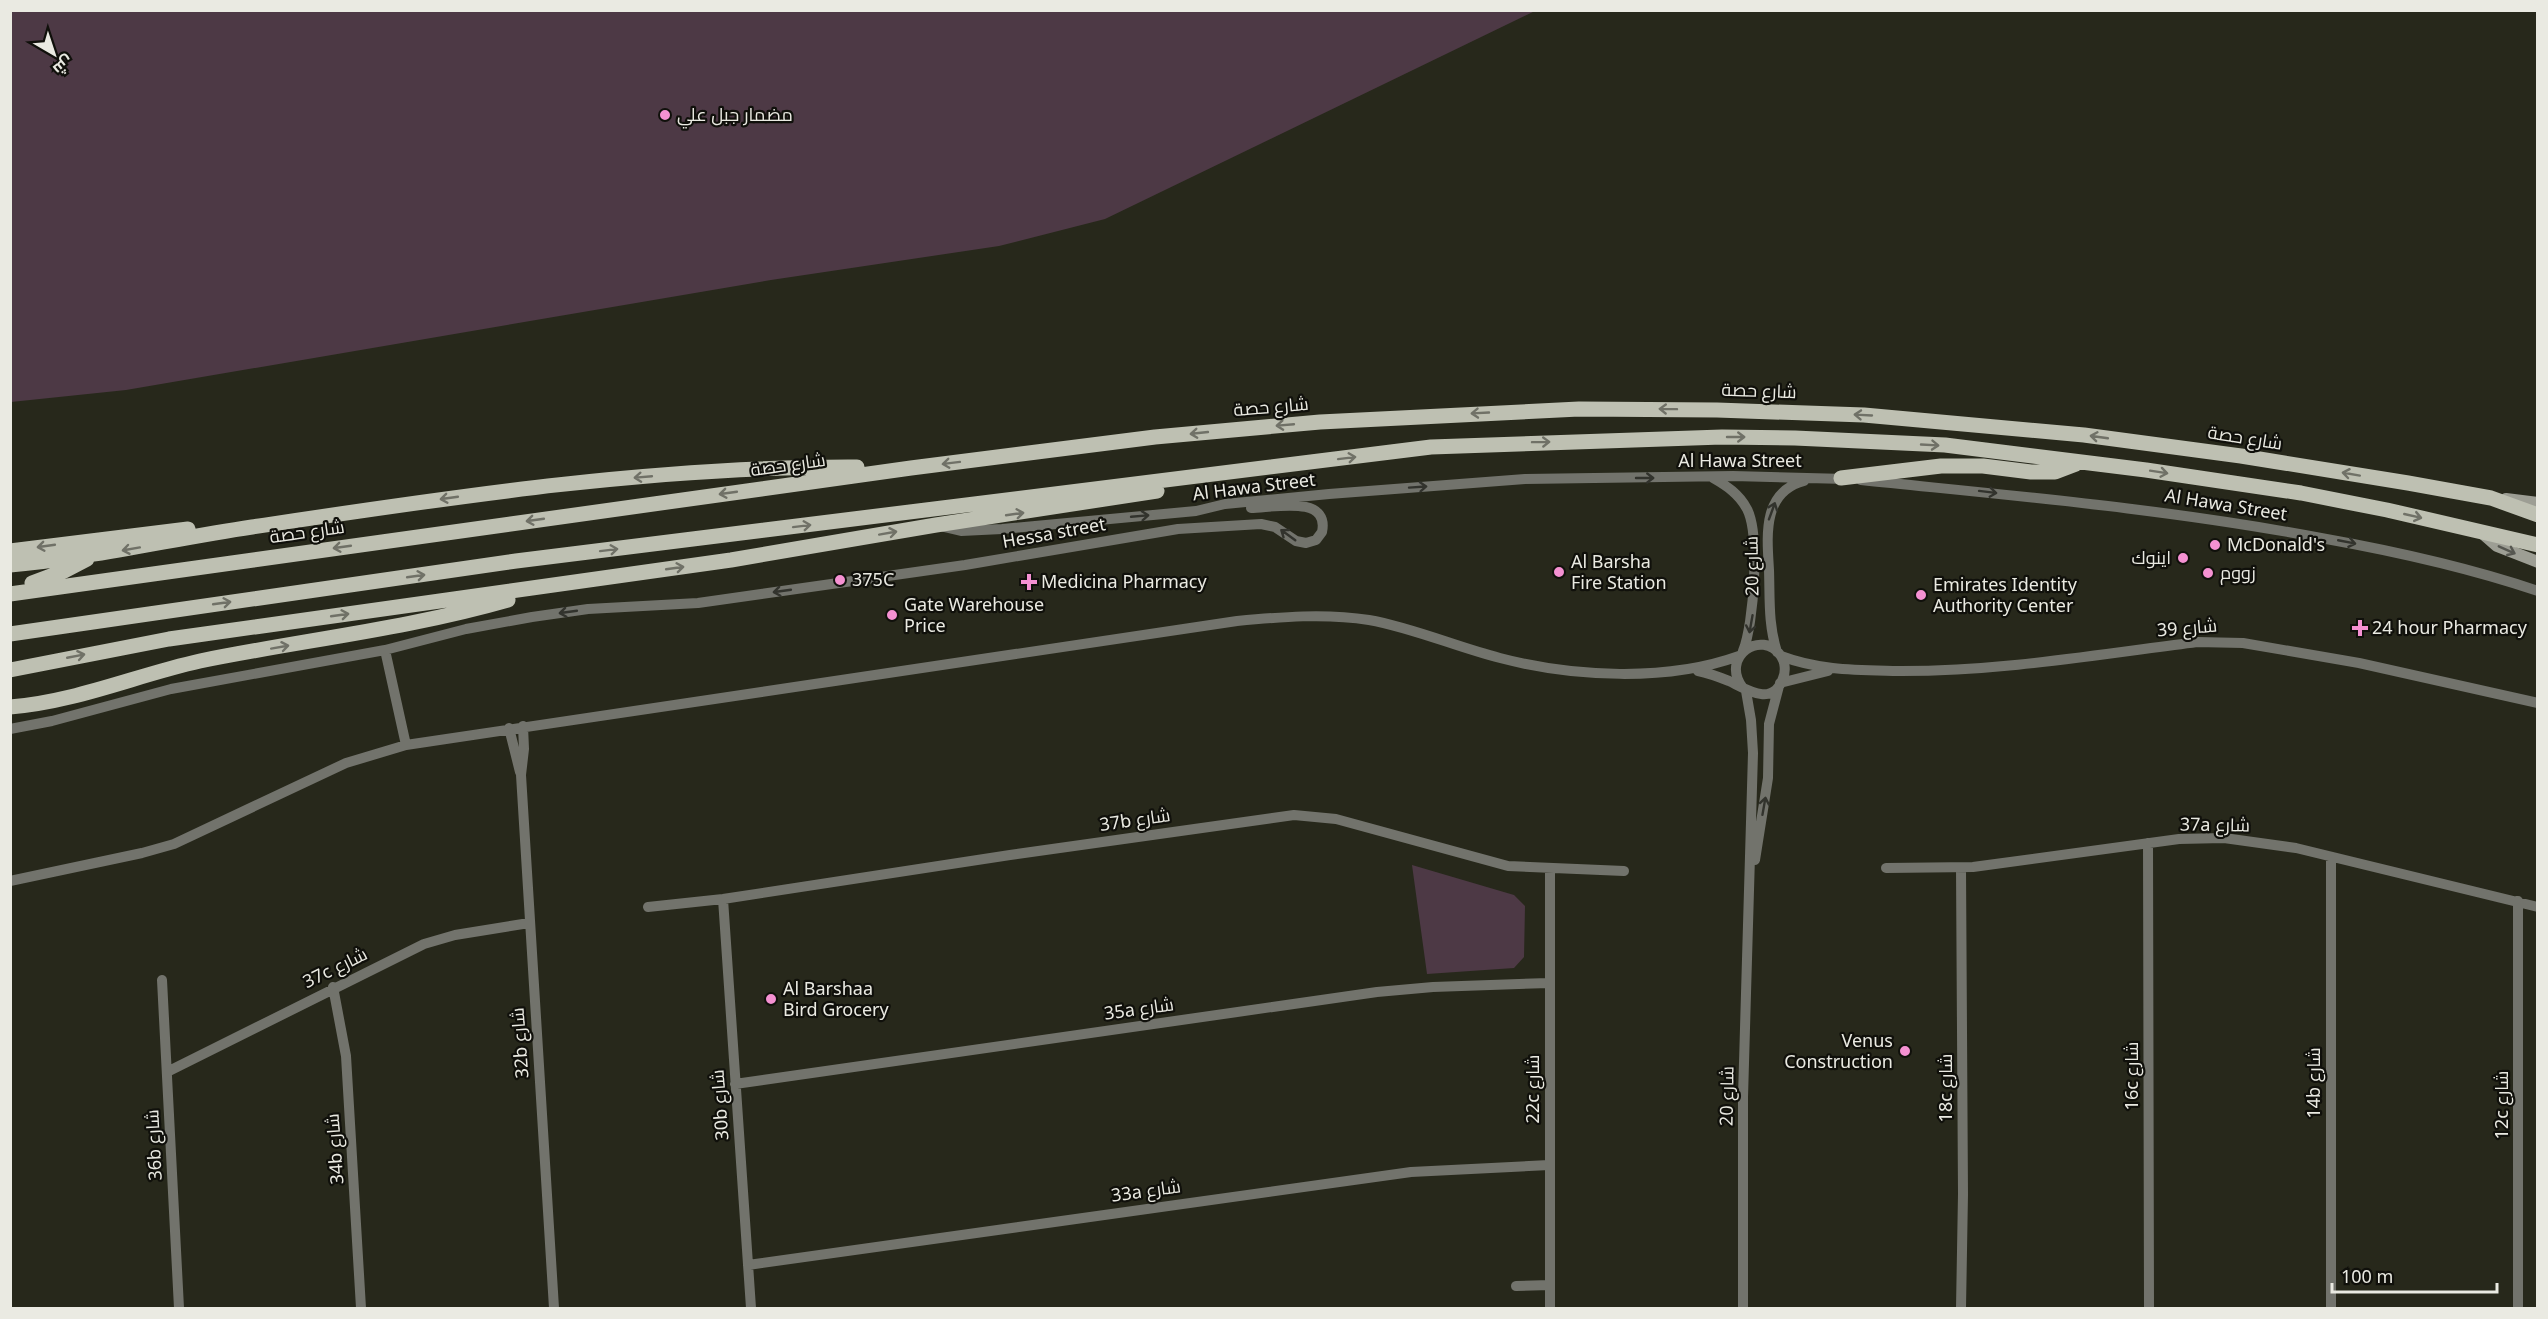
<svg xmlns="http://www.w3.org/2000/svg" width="2548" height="1319" font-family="'Noto Sans',Cairo,sans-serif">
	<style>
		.green { fill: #4d3945 }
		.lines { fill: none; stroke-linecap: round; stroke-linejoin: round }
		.minor { stroke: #72736c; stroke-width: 10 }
		.secondary { stroke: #9d9e94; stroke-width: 12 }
		.primary { stroke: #bec0b2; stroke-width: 15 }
		.oneway { stroke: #707167 }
		.oneway2 { stroke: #32332d }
		.oneway3 { stroke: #565750 }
		.poi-dot { fill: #f591d2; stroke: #10100b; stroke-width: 2 }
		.labels { text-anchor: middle; stroke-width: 4.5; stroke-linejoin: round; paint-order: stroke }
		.poi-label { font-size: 18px; fill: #eaeae2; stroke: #10100b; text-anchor: start }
		.street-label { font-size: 18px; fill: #eaeae2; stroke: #10100b }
	</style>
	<rect width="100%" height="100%" fill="#27281b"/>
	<!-- green -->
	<path class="green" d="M 11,10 L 1535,10 L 1535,11 L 1105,219 L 999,246 L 771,280 L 126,390 L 11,402 Z
		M 1412,865 L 1514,895 L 1525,906 L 1524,957 L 1514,968 L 1427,974 Z"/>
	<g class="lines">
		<!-- minor -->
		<path class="minor" d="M 1713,478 C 1727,486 1739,494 1747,509 C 1760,534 1754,624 1743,651
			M 1861,480 C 2015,496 2169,509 2321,538 C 2394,551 2467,567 2538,591
			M 944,527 L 961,531 L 1002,529 L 1196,511 L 1225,504 L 1329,494 L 1525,479 L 1733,476 L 1846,479
			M 385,650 L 406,745
			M 1777,652 C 1768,624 1770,598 1769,570 C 1767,536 1762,492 1804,481
			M 1781,656 C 1818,670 1853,670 1893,671 C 1995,672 2096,655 2197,642 L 2243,643 L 2359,663 L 2538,703
			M 1698,671 C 1708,673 1719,677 1729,681 C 1746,689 1773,708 1783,678 C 1786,671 1785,662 1781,656 C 1762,628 1719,657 1743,688
			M 1780,683 L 1828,671
			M 523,726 L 524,749 L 521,775 L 554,1308
			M 509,728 L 520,772
			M 10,729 L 52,721 L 171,689 L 385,650 L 466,629 L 532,617 L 588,609 L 698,603 L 965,565 L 1178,529 L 1261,524 L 1275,527 L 1296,541 L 1306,543 L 1316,540 L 1322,532 C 1330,494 1271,508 1251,508
			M 2148,843 L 2149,1308
			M 2331,857 L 2331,1308
			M 1755,860 L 1768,778 L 1769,724 L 1779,686
			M 1886,868 L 1973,867 L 2179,839 L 2224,838 L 2296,848 L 2538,907
			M 1550,869 L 1550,1308
			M 10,881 L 142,853 L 174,844 L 346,763 L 406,745 L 1237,621 C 1281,617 1325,613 1369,620 C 1414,628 1456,647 1500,658 C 1573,677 1667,682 1739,656
			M 723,899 L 751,1308
			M 2518,901 L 2518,1308
			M 648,907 L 723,899 L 1010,855 L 1294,815 L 1336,819 L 1508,866 L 1624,871
			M 162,980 L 179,1308
			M 333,987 L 346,1056 L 361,1308
			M 167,1072 L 424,944 L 455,935 L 529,923
			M 735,1084 L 1377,992 L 1433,987 L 1549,983
			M 748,1265 L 1411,1172 L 1549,1165
			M 1516,1286 L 1550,1285
			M 1743,1308 L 1743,1097 L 1753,753 L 1751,720 L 1746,691
			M 1961,1308 L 1963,1194 L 1961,868"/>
		<!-- secondary -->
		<path class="secondary" d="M 2506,499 L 2538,503
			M 2481,532 L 2497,546 L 2538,562"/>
		<!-- primary -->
		<path class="primary" d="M 1841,478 L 1941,466 L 1983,466 L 2031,472 L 2055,472 L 2076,464
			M 10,551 L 188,529
			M 10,565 C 92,558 171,539 252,527 C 452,497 654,466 857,467
			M 32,583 L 64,571 L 87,559
			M 10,594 L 911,468 L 1155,437 L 1320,422 L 1579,409 L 1717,410 L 1864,415 L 2084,435 L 2241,456 L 2408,483 L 2491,498 L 2538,515
			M 10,634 L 516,561 L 1431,447 L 1722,437 L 1795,438 L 1945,445 L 2146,470 L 2301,493 L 2387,510 L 2538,545
			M 10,670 L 169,639 L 731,560 L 936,525 L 1157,491
			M 10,707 C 75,702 137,675 200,661 C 303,640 407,629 508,600"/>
	</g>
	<!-- one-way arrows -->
	<defs><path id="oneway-shaft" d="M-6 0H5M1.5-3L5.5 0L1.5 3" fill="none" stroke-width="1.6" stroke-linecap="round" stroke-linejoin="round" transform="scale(1.5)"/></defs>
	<g class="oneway">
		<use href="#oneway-shaft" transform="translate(1668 409) rotate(-179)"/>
		<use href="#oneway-shaft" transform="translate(1480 413) rotate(177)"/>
		<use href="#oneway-shaft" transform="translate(1863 415) rotate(-177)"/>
		<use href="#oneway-shaft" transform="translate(1285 425) rotate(175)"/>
		<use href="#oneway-shaft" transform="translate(1199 433) rotate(174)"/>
		<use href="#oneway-shaft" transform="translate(1736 437)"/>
		<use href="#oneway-shaft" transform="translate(2099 437) rotate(-172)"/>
		<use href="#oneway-shaft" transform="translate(1541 442) rotate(-1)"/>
		<use href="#oneway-shaft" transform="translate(1930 445) rotate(3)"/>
		<use href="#oneway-shaft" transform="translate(1347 458) rotate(-7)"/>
		<use href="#oneway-shaft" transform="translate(951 463) rotate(173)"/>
		<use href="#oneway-shaft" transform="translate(2159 472) rotate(9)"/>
		<use href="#oneway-shaft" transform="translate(2351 474) rotate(-170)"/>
		<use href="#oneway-shaft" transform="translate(643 477) rotate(175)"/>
		<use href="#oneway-shaft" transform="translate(728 493) rotate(172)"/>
		<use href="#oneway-shaft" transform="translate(449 498) rotate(172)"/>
		<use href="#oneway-shaft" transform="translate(1015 514) rotate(-8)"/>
		<use href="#oneway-shaft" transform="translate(2413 516) rotate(13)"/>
		<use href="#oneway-shaft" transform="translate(535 520) rotate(172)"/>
		<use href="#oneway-shaft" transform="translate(802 526) rotate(-7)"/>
		<use href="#oneway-shaft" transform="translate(888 533) rotate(-10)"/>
		<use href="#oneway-shaft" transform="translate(46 546) rotate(172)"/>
		<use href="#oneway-shaft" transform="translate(342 547) rotate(172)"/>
		<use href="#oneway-shaft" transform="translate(131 549) rotate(170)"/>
		<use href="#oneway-shaft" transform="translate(609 550) rotate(-7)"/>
		<use href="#oneway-shaft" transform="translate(675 568) rotate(-8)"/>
		<use href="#oneway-shaft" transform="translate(416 576) rotate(-8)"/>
		<use href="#oneway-shaft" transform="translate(222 603) rotate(-8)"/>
		<use href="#oneway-shaft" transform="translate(340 615) rotate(-8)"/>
		<use href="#oneway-shaft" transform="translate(280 647) rotate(-10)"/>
		<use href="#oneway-shaft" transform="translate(76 656) rotate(-11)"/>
	</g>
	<g class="oneway2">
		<use href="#oneway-shaft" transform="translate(1645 478)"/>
		<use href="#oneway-shaft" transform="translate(1418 487) rotate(-4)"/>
		<use href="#oneway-shaft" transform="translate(1988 492) rotate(7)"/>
		<use href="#oneway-shaft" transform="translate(1772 511) rotate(-70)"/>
		<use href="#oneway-shaft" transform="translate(1140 516) rotate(-5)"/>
		<use href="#oneway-shaft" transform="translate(1288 535) rotate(-144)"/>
		<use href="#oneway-shaft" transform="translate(2347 542) rotate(11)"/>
		<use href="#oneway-shaft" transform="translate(782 591) rotate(172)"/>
		<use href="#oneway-shaft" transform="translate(568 612) rotate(172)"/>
		<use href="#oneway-shaft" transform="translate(1751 624) rotate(100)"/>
		<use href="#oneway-shaft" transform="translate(1764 806) rotate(-80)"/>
	</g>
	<use class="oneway3" href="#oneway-shaft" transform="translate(2507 550) rotate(24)"/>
	<!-- markers -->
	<g class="poi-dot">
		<circle cx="665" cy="115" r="6"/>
		<circle cx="2215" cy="545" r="6"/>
		<circle cx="2183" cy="558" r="6"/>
		<circle cx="1559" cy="572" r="6"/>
		<circle cx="2208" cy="573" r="6"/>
		<circle cx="840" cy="580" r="6"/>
		<path d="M1026 573h6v6h6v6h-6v6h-6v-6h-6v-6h6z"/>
		<circle cx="1921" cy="595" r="6"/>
		<circle cx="892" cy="615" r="6"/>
		<path d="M2357 619h6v6h6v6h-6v6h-6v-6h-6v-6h6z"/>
		<circle cx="771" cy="999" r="6"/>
		<circle cx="1905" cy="1051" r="6"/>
	</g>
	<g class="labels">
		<!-- poi labels -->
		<g class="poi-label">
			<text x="677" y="121">مضمار جبل علي</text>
			<text x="2227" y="551">McDonald's</text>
			<text x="2171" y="564" text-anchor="end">اينوك</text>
			<text x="1571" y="568">Al Barsha<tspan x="1571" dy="21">Fire Station</tspan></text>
			<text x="2220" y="579">زووم</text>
			<text x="852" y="586">375C</text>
			<text x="1041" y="588">Medicina Pharmacy</text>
			<text x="1933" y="591">Emirates Identity<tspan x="1933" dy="21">Authority Center</tspan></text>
			<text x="904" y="611">Gate Warehouse<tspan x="904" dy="21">Price</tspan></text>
			<text x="2372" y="634">24 hour Pharmacy</text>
			<text x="783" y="995">Al Barshaa<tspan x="783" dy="21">Bird Grocery</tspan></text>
			<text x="1893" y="1047" text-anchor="end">Venus<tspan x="1893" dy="21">Construction</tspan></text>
		</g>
		<!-- street labels -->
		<g class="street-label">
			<text transform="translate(1759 391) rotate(2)" y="6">شارع حصة</text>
			<text transform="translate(1271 407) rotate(-5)" y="6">شارع حصة</text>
			<text transform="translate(2245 438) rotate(9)" y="6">شارع حصة</text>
			<text x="1740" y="467">Al Hawa Street</text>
			<text transform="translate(788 465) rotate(-8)" y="6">شارع حصة</text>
			<text transform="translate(1254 487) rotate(-7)" y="6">Al Hawa Street</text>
			<text transform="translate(2226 505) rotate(9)" y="6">Al Hawa Street</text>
			<text transform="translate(307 532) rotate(-8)" y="6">شارع حصة</text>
			<text transform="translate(1054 533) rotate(-10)" y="6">Hessa street</text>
			<text transform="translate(1752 566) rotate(-91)" y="6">شارع 20</text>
			<text transform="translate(2187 628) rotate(-5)" y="6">شارع 39</text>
			<text transform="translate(1135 820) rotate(-8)" y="6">37b شارع</text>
			<text transform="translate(2215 825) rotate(1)" y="6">37a شارع</text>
			<text transform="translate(335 968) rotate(-26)" y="6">37c شارع</text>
			<text transform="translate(1139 1009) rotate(-8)" y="6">35a شارع</text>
			<text transform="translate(520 1043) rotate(-94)" y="6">32b شارع</text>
			<text transform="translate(2132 1076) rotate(-90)" y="6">16c شارع</text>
			<text transform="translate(2314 1083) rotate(-90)" y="6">14b شارع</text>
			<text transform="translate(1946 1088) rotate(-90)" y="6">18c شارع</text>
			<text transform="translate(1533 1089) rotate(-90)" y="6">22c شارع</text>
			<text transform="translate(1727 1096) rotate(-89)" y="6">شارع 20</text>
			<text transform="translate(720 1105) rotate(-94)" y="6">30b شارع</text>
			<text transform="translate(2502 1105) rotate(-90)" y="6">12c شارع</text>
			<text transform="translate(154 1145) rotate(-93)" y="6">36b شارع</text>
			<text transform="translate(335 1149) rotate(-94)" y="6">34b شارع</text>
			<text transform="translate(1146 1191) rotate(-8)" y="6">33a شارع</text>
		</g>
	</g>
	<!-- border -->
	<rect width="2548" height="1319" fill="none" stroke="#eaeae2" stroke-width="24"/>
	<!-- north arrow -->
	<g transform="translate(54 54) rotate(141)" stroke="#10100b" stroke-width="4.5" paint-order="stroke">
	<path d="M0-4.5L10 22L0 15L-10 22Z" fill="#eaeae2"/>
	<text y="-9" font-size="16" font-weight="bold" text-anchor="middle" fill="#eaeae2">ش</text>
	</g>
	<!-- scale -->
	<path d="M2332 1283v9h165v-9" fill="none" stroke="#eaeae2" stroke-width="3"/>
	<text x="2341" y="1283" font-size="18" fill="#eaeae2" stroke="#10100b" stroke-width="4.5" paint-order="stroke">100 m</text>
</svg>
